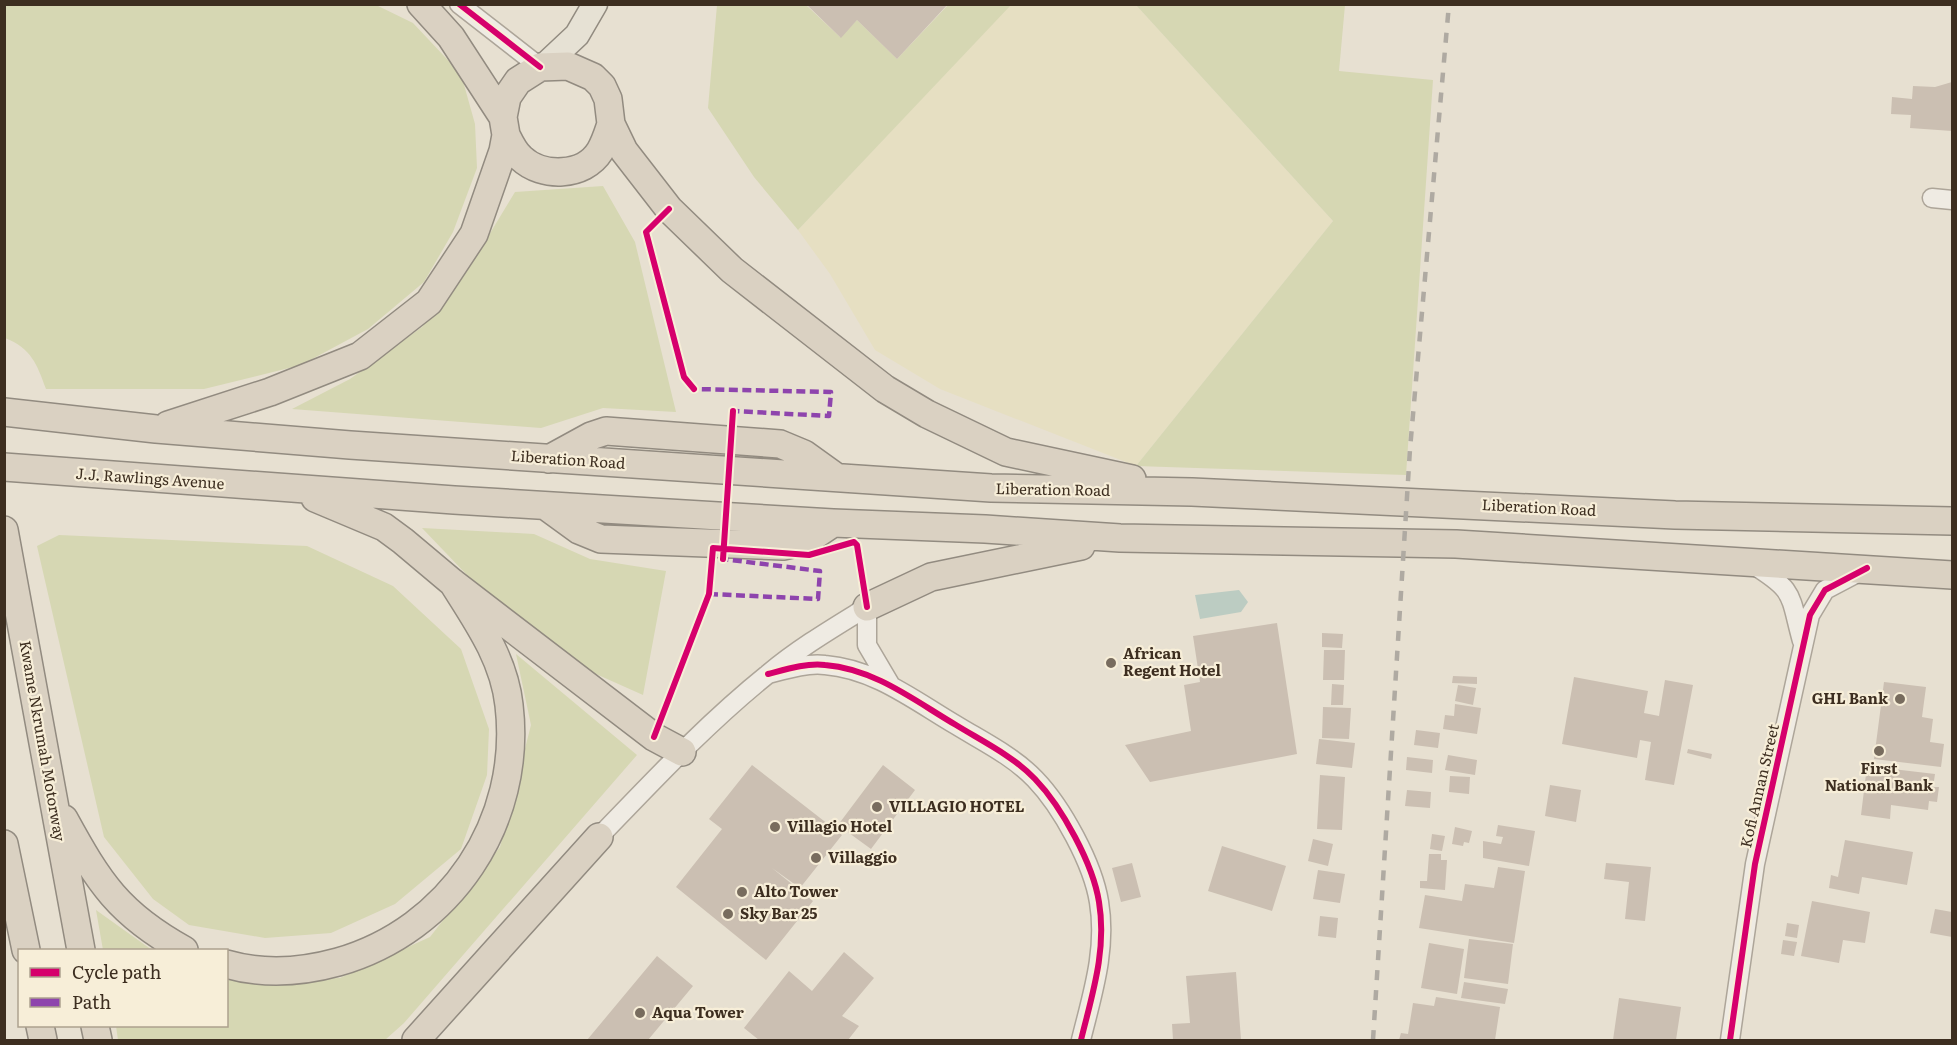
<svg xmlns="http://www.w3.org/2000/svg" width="1957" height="1045" font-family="Literata,serif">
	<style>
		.farmland { fill: #e6dfc2 }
		.green { fill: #d6d7b3 }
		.water { fill: #bcccc2 }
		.building { fill: #cbbfb2 }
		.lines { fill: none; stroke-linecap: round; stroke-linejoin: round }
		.minor-casing { stroke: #ada599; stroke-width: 21 }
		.major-casing { stroke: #928b80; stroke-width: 27 }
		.highway-casing { stroke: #928b80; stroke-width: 30 }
		.minor { stroke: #efebe3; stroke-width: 18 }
		.major { stroke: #e6e1d4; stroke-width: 24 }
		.highway { stroke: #dad1c2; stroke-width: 27 }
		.rail { stroke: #afaaa2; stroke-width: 4.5; stroke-dasharray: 10 10; stroke-linecap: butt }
		.quiet { stroke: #8e44ad; stroke-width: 4.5; stroke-dasharray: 9 4.5; stroke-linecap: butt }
		.cycleway-casing { stroke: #f7eed8; stroke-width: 10 }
		.cycleway { stroke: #d6006c; stroke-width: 6 }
		.poi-dot { fill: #786c5e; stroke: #f7eed8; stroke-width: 2 }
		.labels { text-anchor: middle; stroke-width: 4.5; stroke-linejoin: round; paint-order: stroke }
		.street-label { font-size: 15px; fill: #3d2e20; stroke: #f7eed8 }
		.poi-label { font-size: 15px; font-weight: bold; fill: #3d2e20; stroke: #f7eed8; text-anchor: start }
	</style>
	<rect width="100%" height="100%" fill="#e7e0d1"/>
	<!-- farmland -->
	<path class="farmland" d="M 1011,4 L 1136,5 L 1333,221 L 1136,466 L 940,389 L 875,350 L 830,274 L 798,230 Z"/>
	<!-- green -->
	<path class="green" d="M 374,4 L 413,23 L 461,74 L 475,124 L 477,168 L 453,232 L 424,282 L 368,329 L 301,365 L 204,389 L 46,389 C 37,364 31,348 5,338 L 4,5 Z
		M 717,5 L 806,5 L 840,37 L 857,20 L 897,59 L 948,5 L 1011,5 L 798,230 L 754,177 L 708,108 Z
		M 1136,5 L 1345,5 L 1339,71 L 1433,80 L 1406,475 L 1136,466 L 1333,221 Z
		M 603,186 L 635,242 L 676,412 L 603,408 L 541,428 L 292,409 L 350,379 L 422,327 L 469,268 L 515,192 Z
		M 422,528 L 534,534 L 590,559 L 666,571 L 643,695 L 587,670 L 489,598 Z
		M 59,535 L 307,546 L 393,586 L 461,649 L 489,729 L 487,775 L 461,849 L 395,904 L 331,933 L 265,938 L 189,925 L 153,899 L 104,837 L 37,546 Z
		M 516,654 L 637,755 L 404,1023 L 385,1040 L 118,1040 L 116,1026 L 226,1026 L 227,980 L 340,978 L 430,937 L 500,847 L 531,725 Z
		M 96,910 L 152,950 L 103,950 Z"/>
	<!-- water -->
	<path class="water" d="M 1239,590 L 1248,602 L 1241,612 L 1200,619 L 1195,595 Z"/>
	<!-- building -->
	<path class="building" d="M 806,4 L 948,4 L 897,59 L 857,20 L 841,38 Z
		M 1952,82 L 1952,131 L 1910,128 L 1911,115 L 1891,114 L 1892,97 L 1912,99 L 1913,86 L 1935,87 Z
		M 1277,623 L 1297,754 L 1150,782 L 1125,745 L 1191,731 L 1184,685 L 1200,682 L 1193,636 Z
		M 1322,633 L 1343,634 L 1342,648 L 1322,647 Z
		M 1324,650 L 1345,650 L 1344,680 L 1323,680 Z
		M 1453,676 L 1477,677 L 1477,684 L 1452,683 Z
		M 1574,677 L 1648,691 L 1644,713 L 1659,716 L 1665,680 L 1693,685 L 1674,785 L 1645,780 L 1651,742 L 1640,740 L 1637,758 L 1562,744 Z
		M 1884,682 L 1926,687 L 1922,717 L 1933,719 L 1930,742 L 1944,744 L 1941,767 L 1874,759 Z
		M 1332,684 L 1344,685 L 1343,705 L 1331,705 Z
		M 1458,685 L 1476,688 L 1473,705 L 1455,701 Z
		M 1455,704 L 1481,708 L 1477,734 L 1443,729 L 1445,715 L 1454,716 Z
		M 1323,707 L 1351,708 L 1349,739 L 1322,738 Z
		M 1416,730 L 1440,733 L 1438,748 L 1414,745 Z
		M 1319,739 L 1355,743 L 1352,768 L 1316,764 Z
		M 1688,749 L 1712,754 L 1711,759 L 1687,753 Z
		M 1448,755 L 1477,760 L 1475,775 L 1445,770 Z
		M 1407,757 L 1433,760 L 1432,773 L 1406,770 Z
		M 752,765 L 842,835 L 800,888 L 772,868 L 813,901 L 766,960 L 676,887 L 722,829 L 709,819 Z
		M 883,765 L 915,790 L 871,849 L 838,825 Z
		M 1867,766 L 1935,774 L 1933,787 L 1939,787 L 1937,802 L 1929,801 L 1928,810 L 1891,805 L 1890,819 L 1861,815 Z
		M 1320,775 L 1345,777 L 1342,830 L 1317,829 Z
		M 1450,776 L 1470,777 L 1469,794 L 1449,792 Z
		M 1550,785 L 1581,790 L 1576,822 L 1545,816 Z
		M 1407,790 L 1431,792 L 1430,808 L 1405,806 Z
		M 1498,825 L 1535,831 L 1529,866 L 1483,858 L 1483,841 L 1501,844 L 1503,837 L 1496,836 Z
		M 1455,827 L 1472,831 L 1469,843 L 1464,842 L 1463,846 L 1452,844 Z
		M 1432,834 L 1445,836 L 1442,851 L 1430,849 Z
		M 1313,839 L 1333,844 L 1328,866 L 1308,861 Z
		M 1845,840 L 1913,852 L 1907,885 L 1862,877 L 1859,894 L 1829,888 L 1831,875 L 1838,877 Z
		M 1222,846 L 1286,866 L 1272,911 L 1208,891 Z
		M 1429,854 L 1441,854 L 1441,860 L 1447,860 L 1445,890 L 1420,888 L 1420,881 L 1427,881 Z
		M 1132,863 L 1141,897 L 1121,902 L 1112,868 Z
		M 1606,863 L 1651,867 L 1645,921 L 1625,919 L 1629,882 L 1604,879 Z
		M 1498,867 L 1525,871 L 1514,943 L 1419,928 L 1425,895 L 1462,901 L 1465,884 L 1494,888 Z
		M 1318,870 L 1345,874 L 1340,903 L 1313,899 Z
		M 1812,901 L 1870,912 L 1865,943 L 1843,940 L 1839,963 L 1801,956 Z
		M 1935,909 L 1952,912 L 1952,937 L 1930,933 Z
		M 1320,916 L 1338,918 L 1336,938 L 1318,936 Z
		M 1787,923 L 1799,925 L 1797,938 L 1785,936 Z
		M 1469,939 L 1513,944 L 1508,984 L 1464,978 Z
		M 1783,940 L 1797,942 L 1794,956 L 1781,954 Z
		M 1429,943 L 1464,949 L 1457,994 L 1421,988 Z
		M 844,952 L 874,978 L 842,1016 L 859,1026 L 848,1040 L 759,1040 L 744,1028 L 789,971 L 812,991 Z
		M 657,956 L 693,986 L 648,1040 L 587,1040 Z
		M 1236,972 L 1241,1040 L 1173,1040 L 1172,1024 L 1190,1023 L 1186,976 Z
		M 1464,982 L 1508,989 L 1505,1004 L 1461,998 Z
		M 1436,997 L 1500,1007 L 1495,1040 L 1399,1040 L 1401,1033 L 1408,1034 L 1413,1003 L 1434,1006 Z
		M 1619,998 L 1681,1007 L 1676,1040 L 1613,1040 Z"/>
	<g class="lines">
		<defs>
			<path id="minor" d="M 459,4 L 540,67
				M 1932,198 L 1952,200
				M 1752,564 C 1796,591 1789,594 1802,641
				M 867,607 L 867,645 L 890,684
				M 768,674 C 787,669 806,663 825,665 C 875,669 915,701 956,725 C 982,741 1013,756 1035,779 C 1062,807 1093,864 1099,902 C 1107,950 1092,995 1081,1040
				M 599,837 C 653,781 707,723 768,674 C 799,648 833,628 867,607
				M 1730,1040 L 1755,864 L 1810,615 L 1825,590 L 1863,570"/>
			<path id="major" d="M 545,65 L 577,35 L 595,4"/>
			<path id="highway" d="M 421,4 L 451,37 L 503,117
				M 506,135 C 510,143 514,152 521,158 C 542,178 584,177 600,151 C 605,143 608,133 611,124
				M 4,412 L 156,429 L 350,445 L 991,488 L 1192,492 L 1675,515 L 1952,521
				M 168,425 L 270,392 L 360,356 L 429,302 L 474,234 L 503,151 L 506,135 L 503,117 L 507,97 L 518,81 L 540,67 L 568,66 L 593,77 L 602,86 L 608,99 L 611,124 L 624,151 L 669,209 L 732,270 L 885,389 L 927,414 L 1006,452 L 1132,479
				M 549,459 L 591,436 L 606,431 L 780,444 L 804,454 L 836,477
				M 4,467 L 454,500 L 833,523 L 985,529 L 1120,538 L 1456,544 L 1952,575
				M 315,498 L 384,527 L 403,541 L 453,583 L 654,737 L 682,752
				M 546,506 L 579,530 L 601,539 L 783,546 L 806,541 L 833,523
				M 4,530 L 81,950
				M 867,607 L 931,577 L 1081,546
				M 64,819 C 99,883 119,914 184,950
				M 4,844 L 26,950
				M 226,964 C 264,975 302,972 338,962 C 450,930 523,822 509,705 C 504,659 477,621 453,583
				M 40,1026 L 43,1040
				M 95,1026 L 98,1040
				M 416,1040 L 599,837"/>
		</defs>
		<!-- minor casing -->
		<use href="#minor" class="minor-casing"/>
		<!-- major casing -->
		<use href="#major" class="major-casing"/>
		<!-- highway casing -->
		<use href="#highway" class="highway-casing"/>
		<!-- minor -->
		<use href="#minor" class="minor"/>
		<!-- major -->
		<use href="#major" class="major"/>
		<!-- highway -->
		<use href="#highway" class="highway"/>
		<!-- rail -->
		<path class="rail" d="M 1373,1040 L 1410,449 L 1449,4"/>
		<!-- quiet -->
		<path class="quiet" d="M 690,385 L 694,389 L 831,392 L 829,416 L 733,411 L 733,416
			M 709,594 L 818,599 L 820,571 L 723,559 L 724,554"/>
		<defs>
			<path id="cycleway" d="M 459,4 L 540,67
				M 669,209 L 646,232 L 684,377 L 694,389
				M 723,559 L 733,411
				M 768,674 C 787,669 806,663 825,665 C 875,669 915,701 956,725 C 982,741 1013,756 1035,779 C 1062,807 1093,864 1099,902 C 1107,950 1092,995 1081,1040
				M 654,737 L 709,594 L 713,548 L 809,555 L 854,542 L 857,545 L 867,607
				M 1730,1040 L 1755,864 L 1810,615 L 1825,590 L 1867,568"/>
		</defs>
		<!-- cycleway casing -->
		<use href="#cycleway" class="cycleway-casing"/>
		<!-- cycleway -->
		<use href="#cycleway" class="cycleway"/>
	</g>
	<!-- markers -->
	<g class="poi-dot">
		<circle cx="1111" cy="663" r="6"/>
		<circle cx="1900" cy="699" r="6"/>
		<circle cx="1879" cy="751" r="6"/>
		<circle cx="877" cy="807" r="6"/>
		<circle cx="775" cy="827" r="6"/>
		<circle cx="816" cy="858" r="6"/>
		<circle cx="742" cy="892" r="6"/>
		<circle cx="728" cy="914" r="6"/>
		<circle cx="640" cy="1013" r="6"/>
	</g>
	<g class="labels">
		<!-- street labels -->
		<g class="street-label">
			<text transform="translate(568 460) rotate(4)" y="5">Liberation Road</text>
			<text transform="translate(150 479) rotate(4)" y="5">J.J. Rawlings Avenue</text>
			<text transform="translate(1053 490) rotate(1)" y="5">Liberation Road</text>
			<text transform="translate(1539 508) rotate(3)" y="5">Liberation Road</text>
			<text transform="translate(42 741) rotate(80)" y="5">Kwame Nkrumah Motorway</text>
			<text transform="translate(1760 786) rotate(-77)" y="5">Kofi Annan Street</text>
		</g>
		<!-- poi labels -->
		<g class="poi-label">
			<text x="1123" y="659">African<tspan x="1123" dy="17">Regent Hotel</tspan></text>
			<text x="1888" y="704" text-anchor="end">GHL Bank</text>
			<text x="1879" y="774" text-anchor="middle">First<tspan x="1879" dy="17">National Bank</tspan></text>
			<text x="889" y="812">VILLAGIO HOTEL</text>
			<text x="787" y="832">Villagio Hotel</text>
			<text x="828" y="863">Villaggio</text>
			<text x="754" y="897">Alto Tower</text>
			<text x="740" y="919">Sky Bar 25</text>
			<text x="652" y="1018">Aqua Tower</text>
		</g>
	</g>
	<!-- border -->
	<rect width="1957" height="1045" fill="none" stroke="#3d2e20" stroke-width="12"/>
	<!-- legend -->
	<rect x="18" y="949" width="210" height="78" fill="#f7eed8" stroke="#ada18e" stroke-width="1.5"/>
	<rect x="30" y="968" width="30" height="9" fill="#d6006c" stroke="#ada18e" stroke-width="1.5"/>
	<text x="72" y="979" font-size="18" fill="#3d2e20">Cycle path</text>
	<rect x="30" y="998" width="30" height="9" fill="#8e44ad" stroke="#ada18e" stroke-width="1.5"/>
	<text x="72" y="1009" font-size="18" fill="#3d2e20">Path</text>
</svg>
